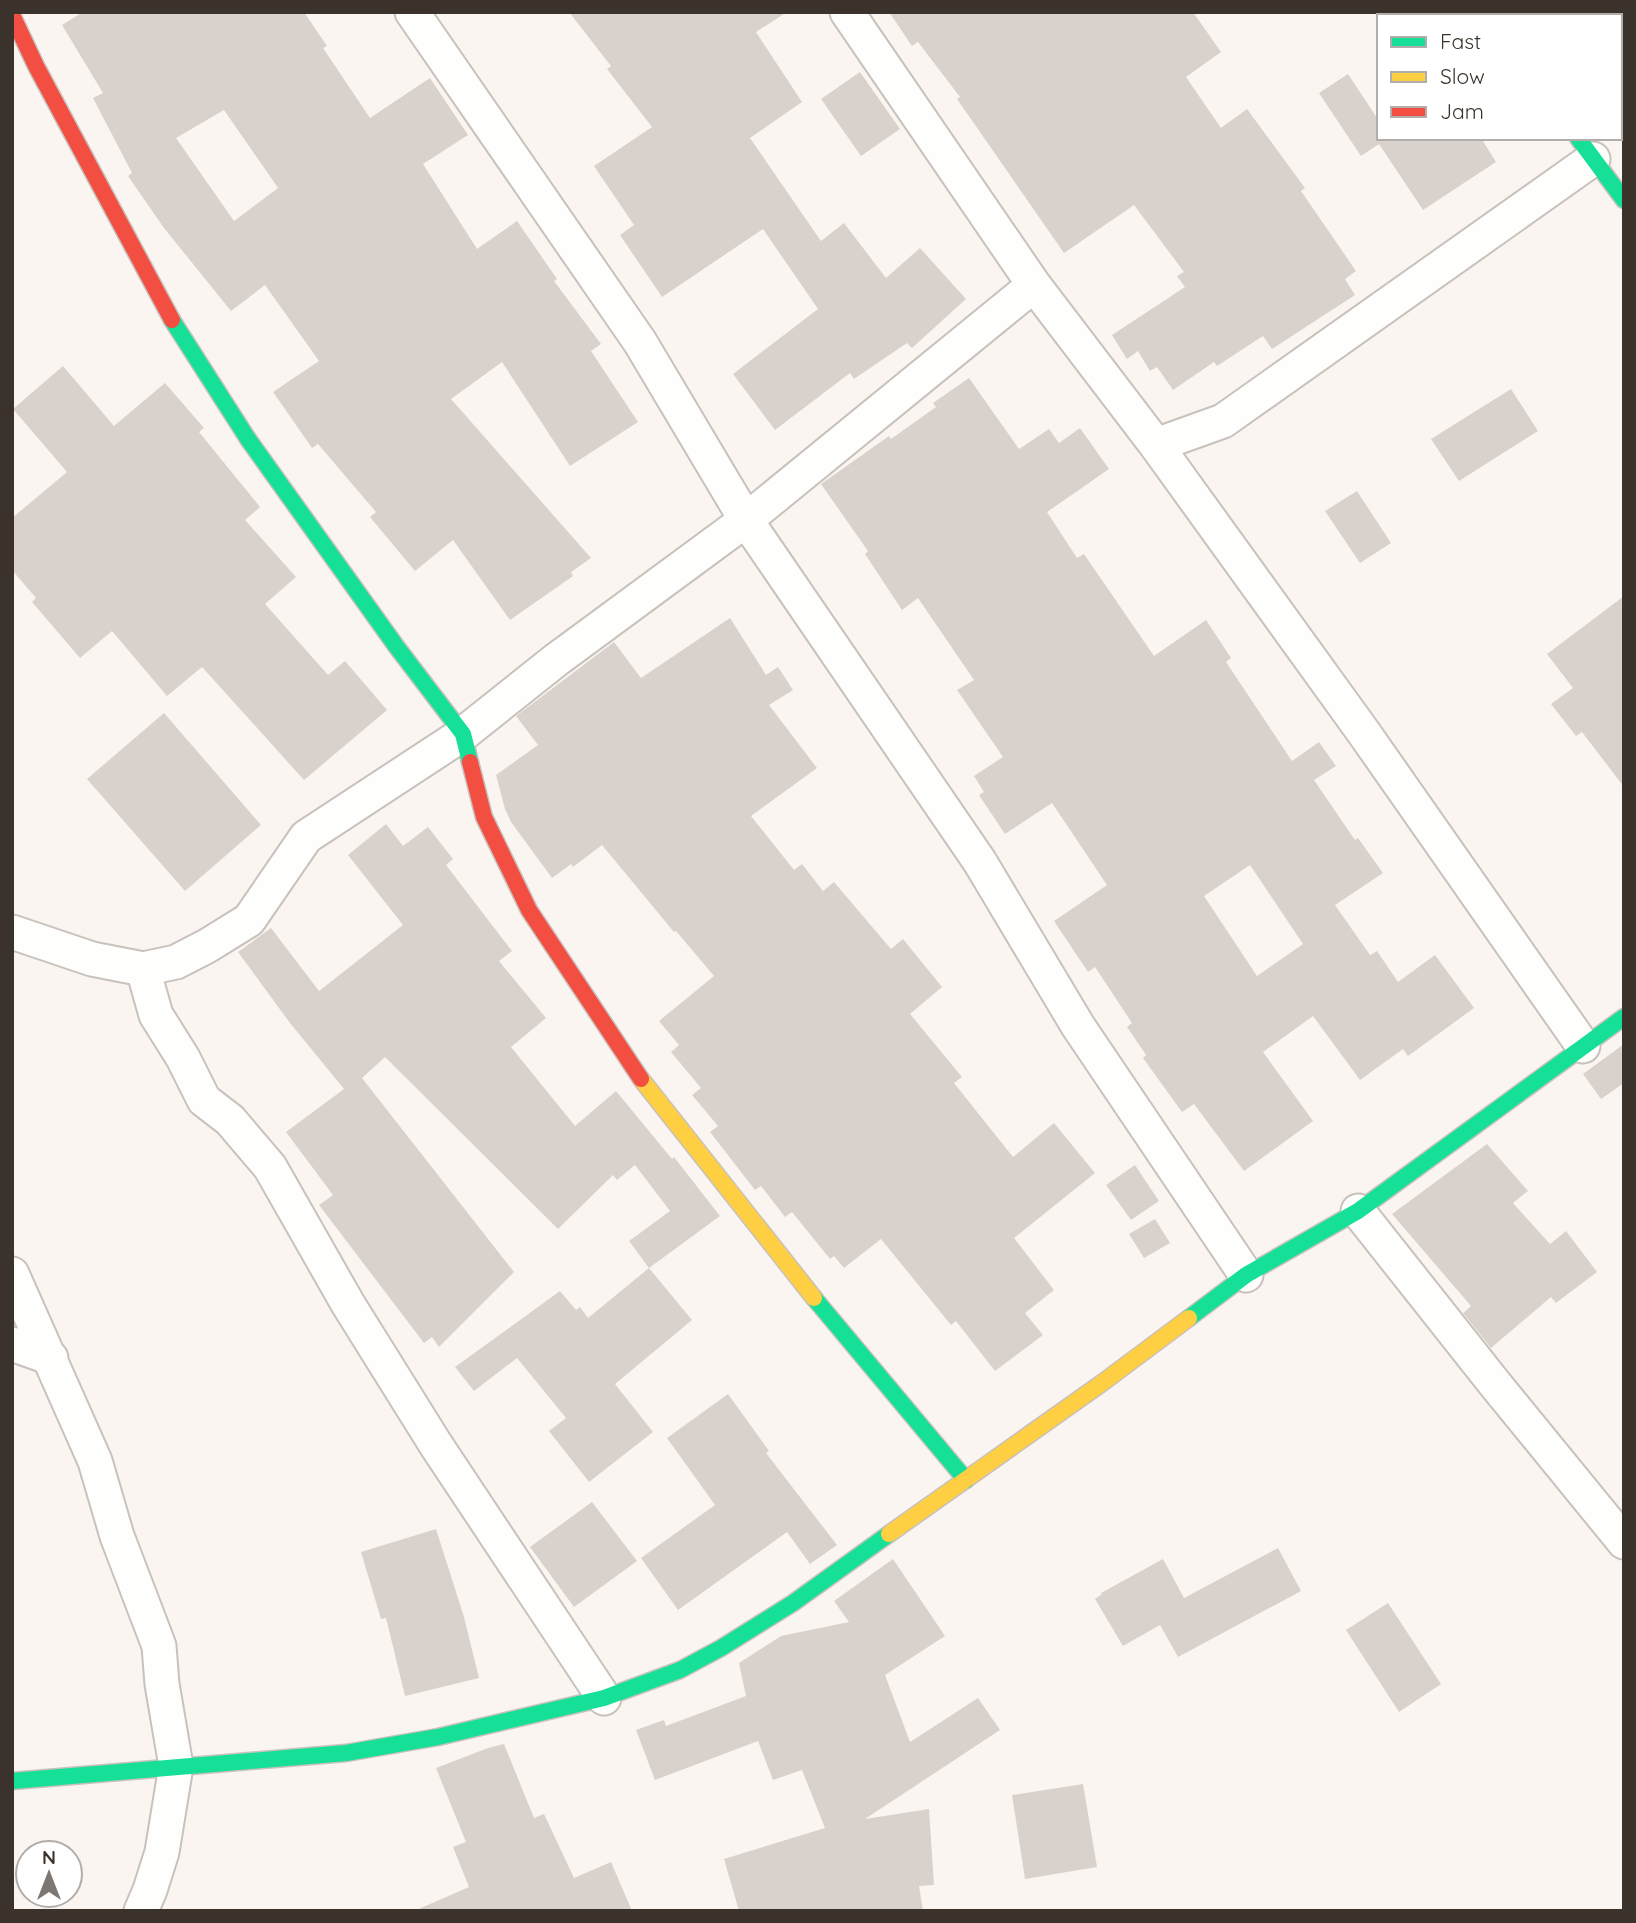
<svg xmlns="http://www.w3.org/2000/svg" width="1636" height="1923" font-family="Quicksand,sans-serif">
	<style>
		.building { fill: #d9d2cc; fill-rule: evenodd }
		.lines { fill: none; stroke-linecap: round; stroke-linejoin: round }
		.street-casing { stroke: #c8c1bc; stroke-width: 37 }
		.fast-casing { stroke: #c8c1bc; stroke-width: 19 }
		.slow-casing { stroke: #c8c1bc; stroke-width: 19 }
		.jam-casing { stroke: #c8c1bc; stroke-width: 19 }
		.street { stroke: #fefefd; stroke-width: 33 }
		.fast { stroke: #16e098; stroke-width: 16 }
		.slow { stroke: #ffcf43; stroke-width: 16 }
		.jam { stroke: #f24e42; stroke-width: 16 }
	</style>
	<rect width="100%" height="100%" fill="#faf5f0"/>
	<!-- building -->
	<path class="building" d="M 83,12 L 304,12 L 327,46 L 323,48 L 370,118 L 430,78 L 468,135 L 423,164 L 477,249 L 517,221 L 557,279 L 554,281 L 601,344 L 591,351 L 638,422 L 570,466 L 502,362 L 451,399 L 591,558 L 571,572 L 573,576 L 510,620 L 453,540 L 415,571 L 370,517 L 376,512 L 318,444 L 312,448 L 273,392 L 319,361 L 265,285 L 231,311 L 164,228 L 128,176 L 132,173 L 93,98 L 103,93 L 62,25 ZM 224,110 L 278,188 L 234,221 L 176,138 Z
		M 569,12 L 787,12 L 756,32 L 802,102 L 750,138 L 821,241 L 844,223 L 886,278 L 920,248 L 966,299 L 912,348 L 907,343 L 854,379 L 850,373 L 775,430 L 733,374 L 818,309 L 763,229 L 662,297 L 620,235 L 634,225 L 594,166 L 652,127 L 607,69 L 611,66 Z
		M 889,12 L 1193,12 L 1221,52 L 1186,77 L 1221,128 L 1247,109 L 1305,188 L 1301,191 L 1356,271 L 1345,279 L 1355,295 L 1272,349 L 1263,336 L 1217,366 L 1214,362 L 1173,390 L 1157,367 L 1150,371 L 1138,351 L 1127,359 L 1112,335 L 1185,287 L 1177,276 L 1184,272 L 1134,205 L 1064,253 L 957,99 L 960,97 L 918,42 L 912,46 Z
		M 860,72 L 900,129 L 861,156 L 821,99 Z
		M 1348,74 L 1379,121 L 1379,138 L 1481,138 L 1496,162 L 1423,210 L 1379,144 L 1361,156 L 1319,93 Z
		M 63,366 L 114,426 L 165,383 L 204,428 L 199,432 L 260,507 L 245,520 L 296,577 L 265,604 L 328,675 L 345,661 L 387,710 L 304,780 L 202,667 L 167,696 L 112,631 L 80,658 L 32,602 L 36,598 L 12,570 L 12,518 L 67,472 L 13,409 Z
		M 969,378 L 1019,449 L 1049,429 L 1059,443 L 1080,428 L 1109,469 L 1047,512 L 1077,558 L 1084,554 L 1154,656 L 1206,620 L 1231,658 L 1226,662 L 1292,761 L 1319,742 L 1336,766 L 1314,780 L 1355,840 L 1358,838 L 1383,873 L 1335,905 L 1370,955 L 1377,951 L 1398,982 L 1435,955 L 1474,1008 L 1408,1056 L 1403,1049 L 1360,1080 L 1313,1016 L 1263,1052 L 1313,1121 L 1244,1171 L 1194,1104 L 1182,1112 L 1143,1058 L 1146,1055 L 1127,1027 L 1132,1023 L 1095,967 L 1088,972 L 1054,921 L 1107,885 L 1052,803 L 1005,834 L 979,795 L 984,792 L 974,776 L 1003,757 L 957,690 L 974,680 L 918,598 L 902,610 L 865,554 L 868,551 L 821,484 L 889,436 L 891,439 L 936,407 L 933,403 ZM 1250,865 L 1303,944 L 1257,976 L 1204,896 Z
		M 1511,389 L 1538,431 L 1459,481 L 1431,439 Z
		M 1357,491 L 1391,543 L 1360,563 L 1325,511 Z
		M 1624,596 L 1624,787 L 1582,732 L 1576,736 L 1551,704 L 1573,688 L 1547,654 Z
		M 730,618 L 766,675 L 778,667 L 793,690 L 769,705 L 817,768 L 751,816 L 794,870 L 802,864 L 823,891 L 834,882 L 891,949 L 903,939 L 942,987 L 910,1014 L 962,1077 L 954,1083 L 1013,1157 L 1054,1123 L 1095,1173 L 1014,1238 L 1054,1290 L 1025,1313 L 1043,1335 L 995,1371 L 956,1321 L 951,1325 L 881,1239 L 844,1268 L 834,1256 L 830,1259 L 792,1212 L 785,1217 L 761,1186 L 755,1190 L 710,1132 L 718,1126 L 692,1095 L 701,1088 L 671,1052 L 679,1045 L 659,1021 L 714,976 L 676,931 L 674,932 L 602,845 L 573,867 L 571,864 L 552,878 L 511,822 L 505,809 L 496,775 L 538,745 L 516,716 L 614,642 L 641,678 Z
		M 164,713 L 261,825 L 185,891 L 87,779 Z
		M 386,824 L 403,846 L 428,827 L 453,859 L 446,865 L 512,951 L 499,961 L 546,1018 L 511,1047 L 575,1126 L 616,1091 L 672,1159 L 674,1157 L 720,1216 L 649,1268 L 629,1241 L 670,1211 L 635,1165 L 617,1180 L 613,1175 L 558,1229 L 385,1057 L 362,1078 L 514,1272 L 439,1347 L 432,1337 L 424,1343 L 319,1205 L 333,1195 L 286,1132 L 344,1089 L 290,1023 L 238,952 L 271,928 L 319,991 L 403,925 L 348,855 Z
		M 1624,1044 L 1624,1083 L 1601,1099 L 1583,1074 Z
		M 1487,1144 L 1528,1191 L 1513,1203 L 1550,1244 L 1566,1231 L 1597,1272 L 1556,1303 L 1551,1297 L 1491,1348 L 1463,1313 L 1471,1306 L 1392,1214 Z
		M 1135,1165 L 1159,1201 L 1131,1220 L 1106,1185 Z
		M 1155,1219 L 1170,1243 L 1144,1258 L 1129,1234 Z
		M 649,1268 L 692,1320 L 615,1384 L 653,1432 L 589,1482 L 549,1431 L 566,1418 L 517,1358 L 474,1391 L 455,1367 L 560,1291 L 576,1310 L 580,1307 L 588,1318 Z
		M 728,1394 L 769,1451 L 766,1453 L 837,1545 L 810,1564 L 787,1532 L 678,1610 L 641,1558 L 715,1505 L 667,1438 Z
		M 592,1502 L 637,1561 L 574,1607 L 530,1547 Z
		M 436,1529 L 464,1617 L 479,1678 L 405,1696 L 386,1618 L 381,1619 L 361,1552 Z
		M 1278,1548 L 1301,1591 L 1178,1657 L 1160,1625 L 1123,1646 L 1095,1599 L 1102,1594 L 1101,1593 L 1163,1559 L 1184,1598 Z
		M 893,1559 L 945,1636 L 885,1675 L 910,1742 L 978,1698 L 1000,1730 L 865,1819 L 929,1809 L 934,1885 L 919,1886 L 923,1911 L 739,1911 L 724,1859 L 825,1828 L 802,1770 L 773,1780 L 758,1741 L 655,1780 L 636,1730 L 664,1720 L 666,1726 L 746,1696 L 739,1663 L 781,1636 L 849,1622 L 834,1601 Z
		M 1388,1603 L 1441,1684 L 1399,1712 L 1346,1630 Z
		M 504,1744 L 534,1818 L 544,1814 L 574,1878 L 611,1862 L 632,1911 L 414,1911 L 469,1887 L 453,1847 L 466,1842 L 436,1768 L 488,1748 Z
		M 1083,1784 L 1097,1867 L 1025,1879 L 1012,1795 Z"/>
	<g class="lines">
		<defs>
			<path id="street" d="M 412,12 L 640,342 L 746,520 L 980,862 L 1078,1026 L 1246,1275
				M 847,12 L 1034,285 L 1156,445 L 1364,733 L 1583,1046
				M 1156,445 L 1223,421 L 1593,159
				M 12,932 L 92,959 L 143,969 L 176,962 L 207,946 L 249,920 L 306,837 L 463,734 L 556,660 L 746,520 L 1034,285
				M 143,969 L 156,1015 L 183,1058 L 204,1100 L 230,1120 L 270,1167 L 348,1304 L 436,1445 L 604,1698
				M 1358,1211 L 1495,1384 L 1624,1542
				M 12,1274 L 95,1461 L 117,1536 L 159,1646 L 162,1684 L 176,1766 L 162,1852 L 150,1890 L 141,1911
				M 12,1344 L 51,1358"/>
			<path id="fast" d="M 1489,12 L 1491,16
				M 1578,138 L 1624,200
				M 172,320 L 248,439 L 396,646 L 463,734 L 470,762
				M 814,1298 L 966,1480
				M 1189,1318 L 1246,1275 L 1358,1211 L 1624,1017
				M 12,1781 L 346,1753 L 438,1737 L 604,1698 L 680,1670 L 721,1648 L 793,1603 L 889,1534"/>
			<path id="slow" d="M 641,1079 L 814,1298
				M 889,1534 L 1102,1383 L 1189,1318"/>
			<path id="jam" d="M 12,15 L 36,66 L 172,320
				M 470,762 L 484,817 L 529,910 L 641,1079"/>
		</defs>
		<!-- street casing -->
		<use href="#street" class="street-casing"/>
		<!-- fast casing -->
		<use href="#fast" class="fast-casing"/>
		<!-- slow casing -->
		<use href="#slow" class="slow-casing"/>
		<!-- jam casing -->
		<use href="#jam" class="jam-casing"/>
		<!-- street -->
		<use href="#street" class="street"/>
		<!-- fast -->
		<use href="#fast" class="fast"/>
		<!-- slow -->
		<use href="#slow" class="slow"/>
		<!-- jam -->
		<use href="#jam" class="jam"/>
	</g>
	<!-- border -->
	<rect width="1636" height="1923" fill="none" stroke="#3b322b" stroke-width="28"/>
	<!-- legend -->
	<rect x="1377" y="14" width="245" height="126" fill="#ffffff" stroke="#b1adaa" stroke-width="2"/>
	<rect x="1391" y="37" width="35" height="10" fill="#16e098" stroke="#b1adaa" stroke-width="2"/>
	<text x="1440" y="49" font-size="21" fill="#3b322b">Fast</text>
	<rect x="1391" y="72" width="35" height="10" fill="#ffcf43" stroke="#b1adaa" stroke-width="2"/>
	<text x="1440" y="84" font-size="21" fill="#3b322b">Slow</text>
	<rect x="1391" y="107" width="35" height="10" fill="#f24e42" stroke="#b1adaa" stroke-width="2"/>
	<text x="1440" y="119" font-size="21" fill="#3b322b">Jam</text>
	<!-- north arrow -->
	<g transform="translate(49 1874)"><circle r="33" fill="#ffffff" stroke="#b1adaa" stroke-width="2"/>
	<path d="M0-5L12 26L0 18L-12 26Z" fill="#7e7670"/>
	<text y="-10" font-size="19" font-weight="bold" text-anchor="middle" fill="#3b322b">N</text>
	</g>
</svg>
